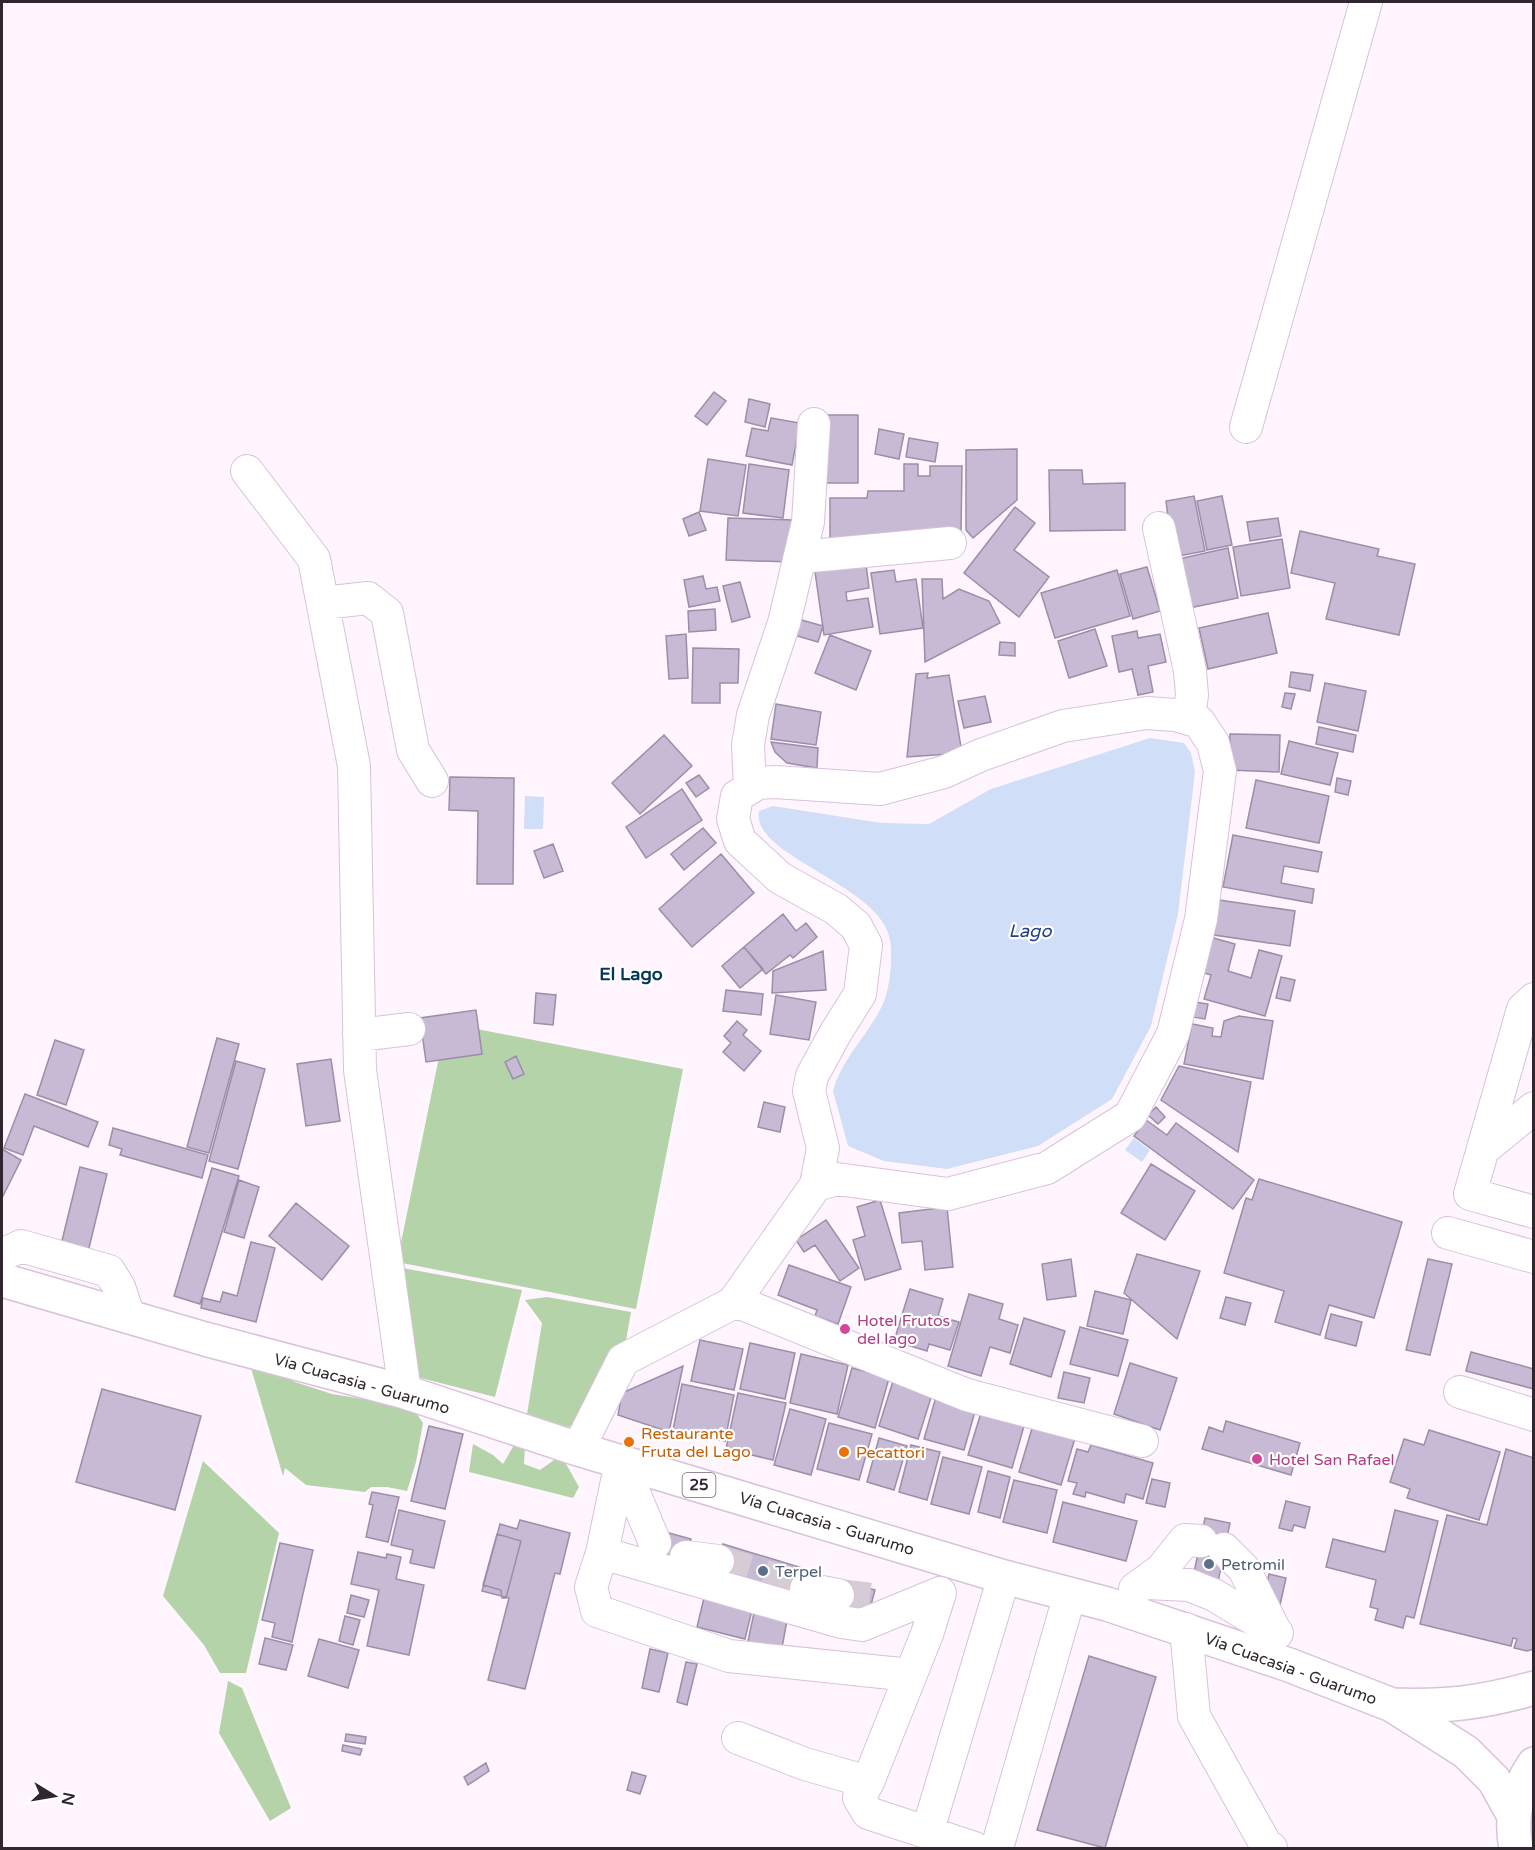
<svg xmlns="http://www.w3.org/2000/svg" width="1535" height="1850" font-family="'Varela Round',sans-serif">
	<style>
		.green { fill: #b5d3a8 }
		.water { fill: #d0def8 }
		.building { fill: #c7bad5; stroke: #9b8ea8; stroke-width: 1.5 }
		.lines { fill: none; stroke-linecap: round; stroke-linejoin: round }
		.minor-tunnel { stroke: #d5ccd5; stroke-width: 32; stroke-dasharray: 32 16; stroke-linecap: butt }
		.minor-casing { stroke: #d9c2da; stroke-width: 34 }
		.major-casing { stroke: #d9c2da; stroke-width: 36 }
		.minor { stroke: #fff; stroke-width: 32 }
		.major { stroke: #fff; stroke-width: 33 }
		.hotel-dot { fill: #d1479c; stroke: #fff; stroke-width: 2 }
		.food-dot { fill: #e8710a; stroke: #fff; stroke-width: 2 }
		.service-dot { fill: #5c6f8a; stroke: #fff; stroke-width: 2 }
		.labels { text-anchor: middle; stroke-width: 4.5; stroke-linejoin: round; paint-order: stroke }
		.shield { fill: #fff; stroke: #6d676d; stroke-width: 1.5 }
		.shield-label { font-size: 15px; font-weight: bold; fill: #2f262f }
		.hotel-label { font-size: 16px; fill: #b23c85; stroke: #fff; text-anchor: start }
		.street-label { font-size: 16px; fill: #2f262f; stroke: #fff }
		.food-label { font-size: 16px; fill: #c56008; stroke: #fff; text-anchor: start }
		.service-label { font-size: 16px; fill: #4e5e75; stroke: #fff; text-anchor: start }
		.water-label { font-size: 18px; font-style: italic; fill: #204088; stroke: #fff }
		.neighbourhood-label { font-size: 18px; font-weight: bold; fill: #04375a; stroke: #fff }
	</style>
	<rect width="100%" height="100%" fill="#fff5ff"/>
	<!-- green -->
	<path class="green" d="M 446,1023 L 683,1069 L 636,1309 L 397,1262 Z
		M 397,1267 L 522,1290 L 495,1397 L 413,1376 Z
		M 547,1297 L 631,1312 L 615,1402 L 565,1429 L 546,1425 L 527,1414 L 542,1323 L 525,1300 Z
		M 248,1358 L 295,1382 L 332,1394 L 412,1407 L 423,1423 L 416,1462 L 407,1491 L 387,1487 L 371,1487 L 365,1492 L 306,1485 L 285,1468 L 283,1476 Z
		M 473,1444 L 493,1455 L 503,1464 L 514,1445 L 525,1446 L 524,1464 L 540,1470 L 561,1455 L 579,1487 L 573,1498 L 469,1472 Z
		M 203,1461 L 279,1533 L 246,1673 L 220,1673 L 204,1645 L 163,1596 Z
		M 228,1681 L 242,1688 L 291,1808 L 270,1821 L 219,1733 Z"/>
	<!-- water -->
	<path class="water" d="M 1150,738 L 1184,743 L 1191,753 L 1195,772 L 1178,914 L 1151,1026 L 1112,1099 L 1038,1146 L 947,1169 L 884,1161 L 848,1146 L 833,1091 C 842,1058 869,1034 883,1004 C 890,988 893,958 890,940 C 882,885 750,856 759,811 L 773,806 L 881,823 L 929,824 L 991,789 Z
		M 525,796 L 544,797 L 543,829 L 524,829 Z
		M 1134,1138 L 1150,1150 L 1142,1162 L 1125,1150 Z"/>
	<!-- building -->
	<path class="building" d="M 714,392 L 726,401 L 707,425 L 695,416 Z
		M 749,399 L 770,404 L 765,427 L 745,422 Z
		M 824,415 L 858,415 L 858,483 L 824,483 Z
		M 771,418 L 800,423 L 792,465 L 746,456 L 752,428 L 768,431 Z
		M 879,429 L 904,434 L 899,459 L 875,454 Z
		M 909,438 L 938,443 L 935,462 L 906,457 Z
		M 1017,449 L 1017,500 L 973,538 L 966,530 L 966,450 Z
		M 708,459 L 746,465 L 738,516 L 700,511 Z
		M 749,464 L 789,470 L 783,518 L 743,513 Z
		M 904,464 L 918,464 L 918,476 L 930,476 L 930,466 L 962,466 L 961,531 L 916,531 L 830,544 L 830,498 L 867,498 L 868,491 L 904,491 Z
		M 1049,470 L 1082,470 L 1083,484 L 1125,483 L 1125,530 L 1050,531 Z
		M 1194,496 L 1205,551 L 1173,557 L 1166,501 Z
		M 1222,496 L 1232,545 L 1207,550 L 1197,501 Z
		M 1015,507 L 1035,523 L 1014,550 L 1049,577 L 1019,617 L 964,573 Z
		M 699,512 L 706,530 L 689,536 L 683,519 Z
		M 728,518 L 793,520 L 792,562 L 726,560 Z
		M 1278,518 L 1281,536 L 1250,541 L 1247,522 Z
		M 1300,531 L 1379,549 L 1377,556 L 1415,564 L 1399,635 L 1326,619 L 1335,583 L 1291,573 Z
		M 1282,539 L 1290,588 L 1241,596 L 1233,547 Z
		M 1228,548 L 1238,598 L 1184,609 L 1174,560 Z
		M 866,564 L 869,588 L 846,592 L 847,601 L 868,598 L 873,627 L 824,635 L 815,572 Z
		M 1147,567 L 1160,611 L 1133,619 L 1120,574 Z
		M 894,570 L 896,582 L 916,579 L 923,628 L 880,634 L 871,573 Z
		M 1117,570 L 1130,616 L 1055,638 L 1041,593 Z
		M 703,576 L 706,589 L 717,587 L 720,601 L 689,607 L 684,580 Z
		M 922,579 L 942,579 L 943,599 L 959,589 L 989,601 L 1000,623 L 925,662 Z
		M 740,582 L 750,617 L 732,622 L 723,586 Z
		M 715,609 L 716,630 L 689,632 L 688,611 Z
		M 1268,613 L 1277,653 L 1208,669 L 1199,628 Z
		M 798,619 L 823,626 L 818,642 L 794,635 Z
		M 1095,629 L 1107,666 L 1069,678 L 1058,641 Z
		M 1137,631 L 1138,638 L 1160,634 L 1166,662 L 1148,666 L 1153,692 L 1138,695 L 1132,669 L 1119,672 L 1112,636 Z
		M 686,634 L 688,678 L 669,679 L 666,636 Z
		M 830,635 L 871,651 L 856,690 L 815,673 Z
		M 1000,642 L 1015,643 L 1015,656 L 999,655 Z
		M 693,648 L 739,649 L 738,683 L 720,683 L 720,703 L 692,703 Z
		M 1291,672 L 1313,675 L 1310,691 L 1289,687 Z
		M 928,673 L 927,678 L 949,675 L 962,753 L 907,757 L 916,674 Z
		M 1325,683 L 1366,691 L 1358,731 L 1317,722 Z
		M 1285,693 L 1295,694 L 1291,709 L 1282,707 Z
		M 985,696 L 991,722 L 964,728 L 958,701 Z
		M 776,704 L 821,712 L 816,745 L 771,739 Z
		M 1319,727 L 1356,735 L 1353,752 L 1316,744 Z
		M 1230,734 L 1280,735 L 1279,772 L 1229,770 Z
		M 664,735 L 692,766 L 640,814 L 612,783 Z
		M 1289,741 L 1338,753 L 1330,785 L 1281,774 Z
		M 771,742 L 818,748 L 817,768 L 787,763 L 775,752 Z
		M 699,775 L 709,788 L 696,797 L 686,783 Z
		M 450,777 L 514,778 L 513,884 L 477,884 L 478,811 L 449,810 Z
		M 1337,778 L 1351,781 L 1348,795 L 1335,792 Z
		M 1256,780 L 1329,796 L 1319,843 L 1246,828 Z
		M 682,789 L 702,820 L 646,858 L 626,827 Z
		M 703,828 L 716,843 L 684,870 L 671,854 Z
		M 1233,835 L 1322,852 L 1318,872 L 1284,866 L 1281,883 L 1314,889 L 1312,903 L 1223,887 Z
		M 553,844 L 563,871 L 544,878 L 534,851 Z
		M 721,854 L 754,893 L 692,947 L 659,909 Z
		M 1219,900 L 1295,911 L 1290,946 L 1214,935 Z
		M 783,914 L 796,931 L 806,923 L 817,937 L 793,958 L 790,955 L 766,974 L 744,947 Z
		M 1210,937 L 1235,944 L 1228,971 L 1251,978 L 1259,950 L 1282,956 L 1265,1016 L 1204,999 L 1211,975 L 1201,972 Z
		M 744,947 L 763,969 L 740,988 L 722,966 Z
		M 823,951 L 826,990 L 772,993 L 773,971 Z
		M 1281,977 L 1295,980 L 1290,1001 L 1276,998 Z
		M 726,990 L 763,994 L 761,1015 L 723,1011 Z
		M 536,993 L 556,995 L 553,1025 L 534,1023 Z
		M 776,995 L 816,1002 L 809,1040 L 770,1034 Z
		M 1189,1001 L 1208,1004 L 1205,1019 L 1186,1016 Z
		M 476,1010 L 482,1054 L 426,1062 L 420,1018 Z
		M 1239,1016 L 1273,1021 L 1263,1079 L 1184,1064 L 1192,1024 L 1213,1028 L 1212,1036 L 1221,1037 L 1224,1021 Z
		M 737,1021 L 747,1030 L 743,1035 L 761,1051 L 744,1071 L 723,1052 L 731,1043 L 724,1036 Z
		M 217,1038 L 239,1044 L 209,1153 L 187,1147 Z
		M 55,1040 L 84,1050 L 66,1105 L 37,1095 Z
		M 516,1056 L 524,1074 L 513,1079 L 505,1062 Z
		M 331,1059 L 340,1121 L 306,1126 L 297,1064 Z
		M 236,1061 L 265,1069 L 238,1169 L 209,1161 Z
		M 1179,1066 L 1251,1082 L 1238,1152 L 1161,1100 Z
		M 25,1094 L 98,1122 L 88,1147 L 34,1126 L 23,1155 L 4,1148 Z
		M 764,1102 L 785,1107 L 780,1132 L 758,1127 Z
		M 1156,1107 L 1165,1117 L 1158,1124 L 1148,1115 Z
		M 1146,1120 L 1167,1135 L 1176,1123 L 1254,1180 L 1233,1209 L 1134,1136 Z
		M 113,1128 L 208,1155 L 202,1178 L 120,1155 L 122,1149 L 109,1145 Z
		M 2,1149 L 21,1160 L 2,1198 Z
		M 1151,1164 L 1195,1191 L 1165,1240 L 1121,1213 Z
		M 80,1167 L 107,1174 L 86,1260 L 59,1253 Z
		M 212,1168 L 239,1176 L 200,1304 L 174,1296 Z
		M 1259,1179 L 1402,1222 L 1374,1318 L 1329,1305 L 1320,1335 L 1275,1322 L 1284,1291 L 1224,1273 L 1246,1198 L 1252,1200 Z
		M 239,1180 L 259,1187 L 244,1238 L 224,1232 Z
		M 880,1200 L 901,1269 L 865,1280 L 853,1240 L 865,1236 L 857,1207 Z
		M 296,1203 L 349,1246 L 322,1280 L 269,1236 Z
		M 947,1207 L 953,1267 L 925,1270 L 922,1241 L 902,1243 L 899,1213 Z
		M 826,1220 L 859,1268 L 840,1281 L 815,1245 L 804,1252 L 796,1240 Z
		M 251,1242 L 275,1248 L 256,1322 L 201,1308 L 203,1298 L 220,1302 L 223,1292 L 237,1296 Z
		M 1137,1254 L 1200,1271 L 1177,1339 L 1124,1293 Z
		M 1071,1259 L 1076,1296 L 1047,1300 L 1042,1264 Z
		M 1428,1259 L 1452,1264 L 1430,1355 L 1406,1350 Z
		M 789,1265 L 851,1287 L 838,1324 L 815,1316 L 817,1310 L 778,1295 Z
		M 910,1289 L 943,1299 L 938,1316 L 959,1322 L 950,1350 L 929,1344 L 927,1351 L 894,1341 Z
		M 1095,1291 L 1131,1300 L 1123,1334 L 1087,1326 Z
		M 969,1294 L 1003,1304 L 999,1319 L 1018,1325 L 1010,1353 L 990,1347 L 981,1376 L 948,1366 Z
		M 1226,1297 L 1251,1303 L 1245,1325 L 1220,1318 Z
		M 1331,1314 L 1362,1322 L 1356,1346 L 1325,1338 Z
		M 1024,1318 L 1065,1331 L 1051,1377 L 1010,1364 Z
		M 1080,1327 L 1128,1340 L 1118,1376 L 1070,1364 Z
		M 700,1340 L 743,1349 L 734,1390 L 691,1381 Z
		M 750,1343 L 795,1353 L 785,1399 L 740,1389 Z
		M 1471,1352 L 1534,1369 L 1534,1389 L 1466,1371 Z
		M 801,1354 L 848,1365 L 837,1414 L 790,1403 Z
		M 1130,1363 L 1177,1378 L 1160,1430 L 1114,1414 Z
		M 683,1366 L 669,1432 L 618,1415 L 622,1393 Z
		M 852,1368 L 889,1378 L 875,1428 L 838,1417 Z
		M 1064,1372 L 1090,1378 L 1084,1403 L 1058,1398 Z
		M 894,1378 L 933,1391 L 918,1439 L 879,1426 Z
		M 682,1384 L 734,1395 L 725,1441 L 673,1430 Z
		M 102,1389 L 201,1416 L 175,1510 L 76,1482 Z
		M 738,1393 L 786,1403 L 773,1460 L 726,1449 Z
		M 936,1397 L 976,1408 L 964,1450 L 924,1439 Z
		M 790,1409 L 826,1419 L 811,1475 L 774,1465 Z
		M 981,1413 L 1024,1426 L 1012,1468 L 968,1455 Z
		M 1226,1421 L 1300,1443 L 1291,1475 L 1202,1449 L 1209,1427 L 1223,1432 Z
		M 829,1423 L 872,1434 L 859,1480 L 817,1469 Z
		M 1033,1425 L 1075,1438 L 1061,1485 L 1019,1472 Z
		M 429,1426 L 463,1434 L 445,1509 L 411,1501 Z
		M 1429,1430 L 1500,1452 L 1479,1520 L 1407,1498 L 1410,1489 L 1390,1482 L 1404,1439 L 1424,1445 Z
		M 879,1438 L 907,1446 L 894,1490 L 867,1482 Z
		M 911,1445 L 940,1452 L 927,1500 L 899,1492 Z
		M 1091,1445 L 1153,1463 L 1143,1499 L 1126,1494 L 1124,1503 L 1086,1492 L 1085,1497 L 1073,1494 L 1077,1483 L 1068,1481 L 1077,1449 L 1088,1452 Z
		M 1506,1449 L 1534,1458 L 1534,1649 L 1527,1651 L 1514,1648 L 1517,1639 L 1513,1638 L 1511,1646 L 1420,1624 L 1447,1515 L 1487,1525 Z
		M 943,1457 L 982,1467 L 969,1514 L 931,1504 Z
		M 988,1471 L 1010,1477 L 1000,1518 L 978,1512 Z
		M 1152,1479 L 1170,1483 L 1165,1507 L 1146,1503 Z
		M 1014,1480 L 1057,1490 L 1047,1533 L 1003,1522 Z
		M 372,1492 L 399,1497 L 388,1542 L 366,1537 L 373,1505 L 369,1504 Z
		M 1286,1501 L 1310,1507 L 1305,1528 L 1294,1525 L 1292,1531 L 1279,1528 Z
		M 1063,1502 L 1137,1521 L 1126,1561 L 1053,1542 Z
		M 399,1510 L 445,1521 L 434,1568 L 410,1563 L 413,1550 L 391,1545 Z
		M 1395,1510 L 1438,1521 L 1414,1618 L 1406,1616 L 1403,1628 L 1375,1620 L 1378,1609 L 1370,1607 L 1376,1580 L 1326,1567 L 1333,1539 L 1385,1552 Z
		M 1205,1518 L 1230,1523 L 1218,1582 L 1193,1578 Z
		M 520,1520 L 570,1533 L 560,1574 L 555,1573 L 525,1689 L 488,1680 L 509,1598 L 482,1591 L 500,1524 L 517,1529 Z
		M 658,1530 L 691,1539 L 684,1563 L 652,1554 Z
		M 497,1534 L 521,1541 L 506,1598 L 502,1598 L 501,1590 L 483,1585 Z
		M 280,1543 L 313,1550 L 292,1642 L 272,1637 L 275,1623 L 262,1620 Z
		M 723,1544 L 812,1571 L 803,1599 L 715,1572 Z
		M 358,1552 L 386,1558 L 387,1554 L 401,1557 L 396,1579 L 424,1585 L 409,1655 L 367,1646 L 379,1590 L 351,1584 Z
		M 1269,1574 L 1286,1578 L 1280,1605 L 1263,1601 Z
		M 842,1581 L 875,1590 L 868,1616 L 835,1607 Z
		M 705,1594 L 753,1606 L 745,1639 L 697,1627 Z
		M 351,1595 L 369,1600 L 364,1617 L 347,1613 Z
		M 755,1608 L 788,1615 L 781,1653 L 747,1646 Z
		M 345,1616 L 360,1620 L 353,1645 L 339,1641 Z
		M 265,1638 L 293,1645 L 286,1670 L 259,1664 Z
		M 319,1639 L 359,1650 L 348,1688 L 308,1676 Z
		M 650,1649 L 668,1653 L 659,1692 L 642,1688 Z
		M 1089,1656 L 1156,1677 L 1105,1848 L 1037,1830 Z
		M 686,1662 L 697,1664 L 687,1705 L 677,1702 Z
		M 346,1734 L 366,1737 L 365,1744 L 345,1741 Z
		M 343,1745 L 362,1749 L 360,1755 L 342,1751 Z
		M 486,1763 L 489,1771 L 468,1785 L 464,1777 Z
		M 632,1772 L 646,1776 L 640,1794 L 627,1790 Z"/>
	<g class="lines">
		<!-- minor-tunnel -->
		<path class="minor-tunnel" d="M 718,1561 L 806,1589
			M 838,1595 L 872,1599"/>
		<defs>
			<path id="minor" d="M 1246,427 L 1366,2
				M 247,471 L 314,559 L 354,766 L 360,1070 L 405,1392
				M 1159,528 L 1190,671 L 1192,695 L 1189,719
				M 801,557 L 950,543
				M 323,603 L 368,598 L 387,613 L 413,750 L 432,781
				M 750,788 L 748,745 L 753,715 L 784,623 L 808,522 L 814,424
				M 1534,999 L 1523,1009 L 1470,1194 L 1534,1212
				M 359,1035 L 409,1029
				M 1485,1148 L 1534,1108
				M 1448,1233 L 1534,1257
				M 2,1255 L 21,1246 L 109,1271 L 119,1287 L 129,1317
				M 735,1301 L 967,1395 L 1142,1441
				M 1460,1392 L 1534,1415
				M 578,1449 L 623,1360 L 733,1303 L 816,1185 L 823,1148 L 809,1091 L 812,1076 L 836,1032 L 860,994 L 866,945 L 856,926 L 836,909 L 780,878 L 740,841 L 733,819 L 737,796 L 758,783 L 775,782 L 880,789 L 944,772 L 981,755 L 1063,726 L 1147,713 L 1175,715 L 1199,722 L 1213,743 L 1220,771 L 1201,919 L 1173,1034 L 1130,1116 L 1047,1168 L 948,1194 L 837,1179 L 816,1185
				M 655,1543 L 621,1462 L 602,1553 L 591,1587 L 597,1611 L 729,1656 L 910,1675
				M 1224,1549 L 1244,1569 L 1275,1631
				M 602,1553 L 841,1622 L 862,1625 L 940,1593
				M 686,1557 L 718,1561
				M 1147,1583 L 1189,1585 L 1214,1595 L 1277,1633
				M 806,1589 L 838,1595
				M 1135,1589 L 1161,1570 L 1185,1540 L 1201,1541
				M 1186,1629 L 1194,1716 L 1266,1845 L 1271,1848
				M 738,1738 L 805,1764 L 868,1782 L 927,1634 L 940,1593
				M 868,1782 L 859,1798 L 868,1813 L 974,1848
				M 927,1833 L 1004,1577
				M 997,1848 L 1070,1594"/>
			<path id="major" d="M 2,1280 L 205,1339 L 405,1392 L 578,1449 L 1004,1577 L 1107,1604 L 1289,1665 L 1392,1705 L 1466,1752 L 1494,1780 L 1513,1814
				M 1392,1705 C 1445,1707 1482,1703 1534,1688
				M 1516,1848 C 1510,1818 1516,1790 1534,1764"/>
		</defs>
		<!-- minor casing -->
		<use href="#minor" class="minor-casing"/>
		<!-- major casing -->
		<use href="#major" class="major-casing"/>
		<!-- minor -->
		<use href="#minor" class="minor"/>
		<!-- major -->
		<use href="#major" class="major"/>
	</g>
	<!-- markers -->
	<g class="hotel-dot">
		<circle cx="845" cy="1329" r="6"/>
		<circle cx="1257" cy="1459" r="6"/>
	</g>
	<g class="food-dot">
		<circle cx="629" cy="1442" r="6"/>
		<circle cx="844" cy="1452" r="6"/>
	</g>
	<g class="service-dot">
		<circle cx="1209" cy="1564" r="6"/>
		<circle cx="763" cy="1571" r="6"/>
	</g>
	<g class="labels">
		<!-- shield labels -->
		<rect class="shield" x="682.5" y="1473" width="33" height="24" rx="4.5"/>
		<g class="shield-label">
			<text x="699" y="1490">25</text>
		</g>
		<!-- hotel labels -->
		<g class="hotel-label">
			<text x="857" y="1326">Hotel Frutos<tspan x="857" dy="18">del lago</tspan></text>
			<text x="1269" y="1465">Hotel San Rafael</text>
		</g>
		<!-- street labels -->
		<g class="street-label">
			<text transform="translate(362 1383) rotate(16)" y="6">Vía Cuacasia - Guarumo</text>
			<text transform="translate(827 1523) rotate(17)" y="6">Vía Cuacasia - Guarumo</text>
			<text transform="translate(1291 1668) rotate(20)" y="6">Vía Cuacasia - Guarumo</text>
		</g>
		<!-- food labels -->
		<g class="food-label">
			<text x="641" y="1439">Restaurante<tspan x="641" dy="18">Fruta del Lago</tspan></text>
			<text x="856" y="1458">Pecattori</text>
		</g>
		<!-- service labels -->
		<g class="service-label">
			<text x="1221" y="1570">Petromil</text>
			<text x="775" y="1577">Terpel</text>
		</g>
		<!-- water labels -->
		<g class="water-label">
			<text x="1030" y="937">Lago</text>
		</g>
		<!-- neighbourhood labels -->
		<g class="neighbourhood-label">
			<text x="631" y="980">El Lago</text>
		</g>
	</g>
	<!-- border -->
	<rect width="1535" height="1850" fill="none" stroke="#2f262f" stroke-width="6"/>
	<!-- north arrow -->
	<g transform="translate(54 1796) rotate(101)" stroke="#ffffff" stroke-width="4.5" paint-order="stroke">
	<path d="M0-4.5L10 22L0 15L-10 22Z" fill="#2f262f"/>
	<text y="-9" font-size="16" font-weight="bold" text-anchor="middle" fill="#2f262f">N</text>
	</g>
</svg>
